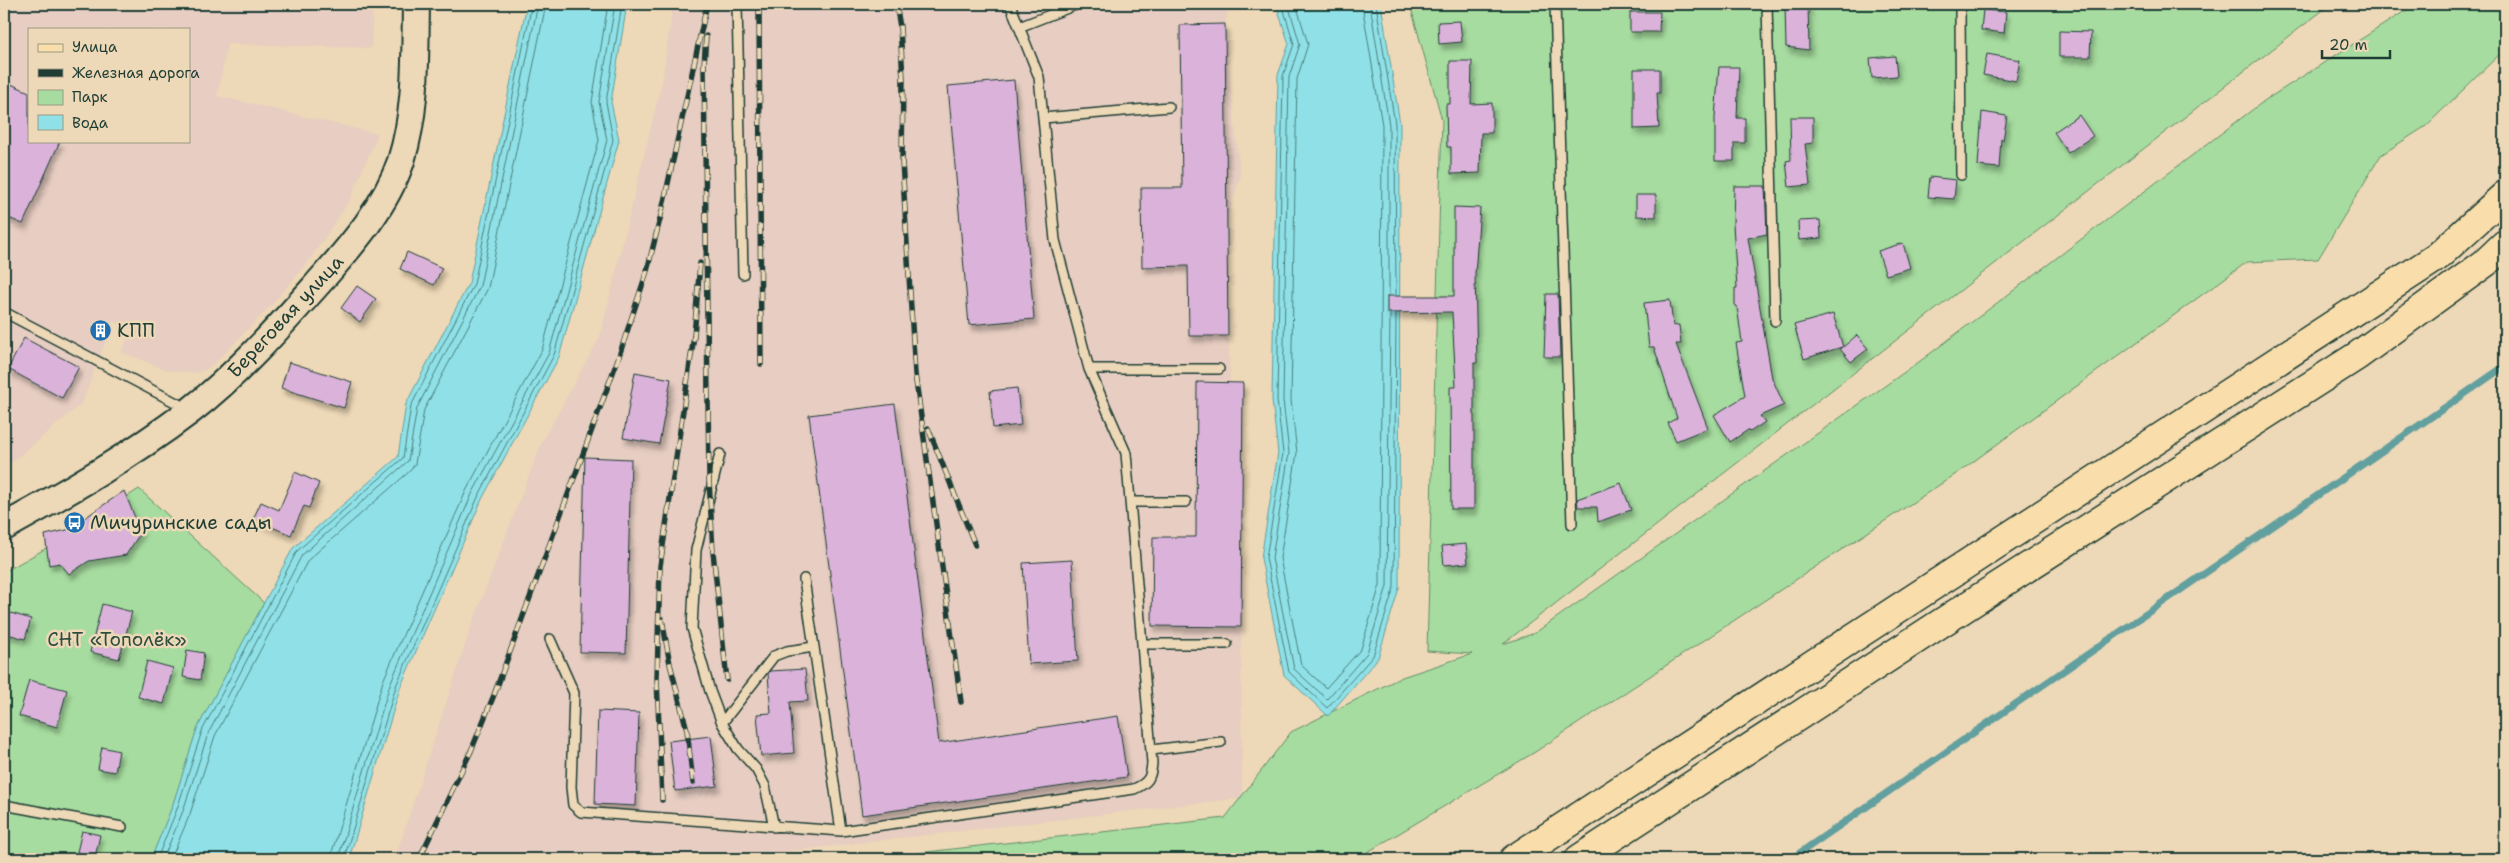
<svg xmlns="http://www.w3.org/2000/svg" width="2509" height="863" font-family="'Shantell Sans',sans-serif">
	<style>
		.built { fill: #e7cdc2; fill-rule: evenodd }
		.green { fill: #a6dc9f; stroke: #628c6a }
		.water { fill: #8fe1e7; stroke: #629f9f }
		.lines { fill: none; stroke-linecap: round; stroke-linejoin: round }
		.shore { stroke: #4c7f7c; stroke-width: 1 }
		.stream { stroke: #629f9f; stroke-width: 7 }
		.building { fill: #dab2da; stroke: #1f3d34; filter: url(#shadow) }
		.lane-casing { stroke: #1f3d34; stroke-width: 12 }
		.secondary-casing { stroke: #1f3d34; stroke-width: 30 }
		.primary-casing { stroke: #1f3d34; stroke-width: 31 }
		.lane { stroke: #edd8b7; stroke-width: 9 }
		.secondary { stroke: #edd8b7; stroke-width: 26 }
		.primary { stroke: #f9deab; stroke-width: 28 }
		.rail-casing { stroke: #1f3d34; stroke-width: 5.5 }
		.rail { stroke: #edd8b7; stroke-width: 4; stroke-dasharray: 11; stroke-linecap: butt }
		.labels { text-anchor: middle; stroke-width: 5; stroke-linejoin: round; paint-order: stroke }
		.street-label { font-size: 19px; fill: #1f3d34; stroke: #edd8b7 }
		.poi-label { font-size: 19px; fill: #1f3d34; stroke: #edd8b7; text-anchor: start }
		.park-label { font-size: 19px; fill: #2c4d3f; stroke: #edd8b7 }
	</style>
	<defs>
		<filter id="shadow"><feDropShadow dx="3" dy="5.5" stdDeviation="2.5" flood-color="#0004"/></filter>
	</defs>
	<rect width="100%" height="100%" fill="#edd8b7"/>
	<filter id="ink" filterUnits="userSpaceOnUse"><feTurbulence type="fractalNoise" baseFrequency=".02" numOctaves="2"/><feDisplacementMap in="SourceGraphic" scale="10" xChannelSelector="R" yChannelSelector="G"/><feConvolveMatrix kernelMatrix="1 2 1 2 8 2 1 2 1" color-interpolation-filters="sRGB"/></filter>
	<g filter="url(#ink)">
		<!-- built -->
		<path class="built" d="M 4,4 L 373,4 L 371,48 L 227,44 L 217,96 L 378,134 L 349,201 L 310,259 L 275,301 L 217,361 L 205,370 L 194,373 L 167,370 L 122,352 L 132,328 L 113,321 L 82,403 L 4,469 ZM 29,29 L 189,29 L 189,141 L 29,141 Z
			M 673,4 L 1229,4 L 1225,24 L 1240,177 L 1226,224 L 1228,336 L 1241,627 L 1242,798 L 723,859 L 395,859 L 470,630 L 542,442 L 600,337 L 663,78 Z"/>
		<!-- green -->
		<path class="green" d="M 1410,4 L 2331,4 L 1503,644 L 1535,633 L 1923,359 L 2264,101 L 2416,4 L 2505,4 L 2505,49 L 2426,126 L 2381,155 L 2318,259 L 2247,262 L 1959,472 L 1535,752 L 1356,859 L 865,859 L 1225,818 L 1291,732 L 1402,677 L 1472,654 L 1427,651 L 1442,120 Z
			M 139,489 L 264,603 L 197,729 L 172,807 L 151,859 L 4,859 L 4,572 L 43,550 Z"/>
		<!-- water -->
		<path class="water" d="M 527,4 L 627,4 L 611,102 L 619,140 L 559,357 L 482,499 L 400,688 L 349,859 L 151,859 L 172,807 L 197,729 L 293,548 L 398,457 L 406,404 L 469,283 Z
			M 1276,4 L 1381,4 L 1400,124 L 1399,588 L 1378,658 L 1328,716 L 1284,675 L 1261,558 L 1278,453 L 1272,400 L 1278,75 L 1289,44 Z"/>
		<g class="lines">
			<!-- shore -->
			<path class="shore" d="M 1282,4 L 1294,44 L 1283,76 L 1277,400 L 1283,453 L 1266,558 L 1289,672 L 1327,708 L 1373,656 L 1394,587 L 1396,314
				M 1288,4 L 1300,44 L 1289,77 L 1283,400 L 1289,453 L 1272,558 L 1294,669 L 1327,699 L 1367,653 L 1387,586 L 1390,314
				M 1296,4 L 1308,44 L 1297,79 L 1291,400 L 1297,453 L 1280,558 L 1301,665 L 1326,688 L 1361,649 L 1380,585 L 1382,125 L 1362,4
				M 1370,4 L 1389,125 L 1389,295
				M 1376,4 L 1395,124 L 1396,295
				M 157,859 L 177,809 L 202,731 L 297,551 L 403,458 L 411,406 L 474,284 L 532,4
				M 163,859 L 183,811 L 208,734 L 302,555 L 408,461 L 417,408 L 480,286 L 538,4
				M 171,859 L 190,814 L 215,736 L 308,560 L 410,471 L 415,464 L 424,410 L 488,288 L 546,4
				M 330,859 L 383,681 L 466,491 L 542,350 L 599,140 L 592,102 L 608,4
				M 338,859 L 390,684 L 472,494 L 549,353 L 607,140 L 599,102 L 615,4
				M 344,859 L 396,686 L 478,497 L 554,355 L 613,140 L 606,102 L 622,4"/>
			<!-- stream -->
			<path class="stream" d="M 1791,859 L 2505,366"/>
		</g>
		<!-- building -->
		<path class="building" d="M 1785,4 L 1808,4 L 1809,50 L 1786,47 Z
			M 1983,10 L 2006,12 L 2004,33 L 1981,30 Z
			M 1630,12 L 1660,12 L 1659,32 L 1630,32 Z
			M 1460,21 L 1462,42 L 1439,44 L 1438,22 Z
			M 1225,24 L 1228,336 L 1189,336 L 1188,266 L 1142,267 L 1141,188 L 1182,188 L 1180,25 Z
			M 2059,31 L 2091,32 L 2090,57 L 2059,57 Z
			M 1987,54 L 2020,60 L 2016,81 L 1983,75 Z
			M 1895,56 L 1897,76 L 1872,78 L 1870,58 Z
			M 1450,61 L 1472,61 L 1471,104 L 1492,103 L 1492,133 L 1481,133 L 1480,173 L 1451,174 L 1451,147 L 1447,147 L 1446,104 L 1450,104 Z
			M 1719,67 L 1739,67 L 1737,118 L 1745,118 L 1745,143 L 1734,143 L 1734,161 L 1715,161 L 1715,118 Z
			M 1634,69 L 1660,69 L 1660,93 L 1657,93 L 1659,128 L 1634,129 Z
			M 1014,80 L 1034,319 L 969,325 L 948,86 Z
			M 4,81 L 29,92 L 29,141 L 60,141 L 23,224 L 4,216 Z
			M 1982,112 L 2007,116 L 2003,140 L 2001,139 L 1999,168 L 1978,166 Z
			M 2079,115 L 2093,136 L 2068,153 L 2054,132 Z
			M 1790,117 L 1813,117 L 1813,143 L 1805,144 L 1810,185 L 1789,187 L 1786,161 L 1791,160 Z
			M 1930,177 L 1956,180 L 1954,199 L 1928,197 Z
			M 1734,186 L 1765,186 L 1767,234 L 1748,238 L 1772,378 L 1784,405 L 1760,416 L 1765,422 L 1750,432 L 1748,430 L 1730,442 L 1714,415 L 1745,396 L 1736,343 L 1742,342 L 1737,306 L 1735,306 L 1735,288 L 1737,288 L 1733,224 Z
			M 1636,195 L 1656,195 L 1656,217 L 1636,216 Z
			M 1454,207 L 1480,208 L 1475,274 L 1477,363 L 1474,363 L 1474,509 L 1451,509 L 1450,387 L 1456,387 L 1452,312 L 1387,313 L 1387,296 L 1454,296 Z
			M 1820,220 L 1821,238 L 1799,240 L 1798,221 Z
			M 1903,243 L 1910,268 L 1886,275 L 1878,251 Z
			M 407,252 L 442,268 L 434,285 L 400,269 Z
			M 357,286 L 376,299 L 360,322 L 341,308 Z
			M 1546,294 L 1558,294 L 1560,357 L 1544,357 Z
			M 1670,300 L 1673,326 L 1679,325 L 1681,344 L 1676,344 L 1708,428 L 1676,441 L 1668,423 L 1677,418 L 1654,347 L 1649,347 L 1644,303 Z
			M 1833,314 L 1843,347 L 1857,335 L 1868,349 L 1851,362 L 1840,349 L 1842,347 L 1804,359 L 1794,325 Z
			M 24,338 L 79,367 L 62,398 L 8,369 Z
			M 289,362 L 352,382 L 344,408 L 281,388 Z
			M 635,372 L 671,379 L 659,444 L 623,438 Z
			M 1197,382 L 1243,383 L 1241,627 L 1152,626 L 1153,537 L 1196,537 Z
			M 1017,388 L 1021,425 L 993,428 L 990,391 Z
			M 895,404 L 939,743 L 1118,716 L 1127,777 L 862,815 L 809,415 Z
			M 585,457 L 631,459 L 626,653 L 580,652 Z
			M 295,472 L 319,483 L 309,508 L 304,506 L 291,535 L 253,519 L 261,502 L 279,510 Z
			M 1621,483 L 1631,510 L 1598,522 L 1597,507 L 1578,507 L 1577,499 Z
			M 124,491 L 141,532 L 126,555 L 89,561 L 69,574 L 60,563 L 49,565 L 45,535 L 67,530 Z
			M 1466,544 L 1468,563 L 1444,565 L 1442,546 Z
			M 1072,560 L 1078,661 L 1029,664 L 1023,563 Z
			M 102,604 L 132,612 L 119,659 L 90,652 Z
			M 4,611 L 31,619 L 25,639 L 4,633 Z
			M 187,650 L 204,653 L 200,680 L 183,677 Z
			M 147,661 L 173,668 L 164,704 L 138,697 Z
			M 805,669 L 808,701 L 790,702 L 794,753 L 761,756 L 757,714 L 771,713 L 768,674 L 770,671 Z
			M 29,680 L 67,690 L 57,727 L 19,716 Z
			M 598,711 L 639,713 L 636,806 L 595,804 Z
			M 711,736 L 717,786 L 675,791 L 669,741 Z
			M 102,747 L 119,751 L 115,772 L 98,769 Z
			M 82,831 L 100,835 L 95,857 L 77,852 Z"/>
		<g class="lines">
			<defs>
				<path id="lane" d="M 737,4 L 743,274
					M 1555,4 L 1572,524
					M 1767,4 L 1775,321
					M 1960,4 L 1961,175
					M 1019,27 L 1078,4
					M 1043,118 L 1169,107
					M 4,312 L 188,409
					M 1089,369 L 1219,369
					M 720,454 L 696,550 L 692,628 L 710,691 L 722,723 L 738,749 L 756,769 L 765,786 L 774,827
					M 1130,502 L 1186,502
					M 804,579 L 841,831
					M 550,639 L 574,693 L 571,787 L 573,805 L 581,812 L 841,831 L 1134,789 C 1148,783 1151,778 1152,763 L 1126,453 L 1089,369 L 1055,240 L 1039,77 L 1010,4
					M 1142,644 L 1227,644
					M 722,723 L 774,656 L 787,651 L 814,647
					M 1151,750 L 1221,742
					M 4,805 L 122,827"/>
				<path id="secondary" d="M 4,527 C 68,492 132,455 190,411 C 239,373 280,326 321,280 C 352,245 386,206 401,161 C 417,110 415,57 416,4"/>
				<path id="primary" d="M 1514,859 L 2437,257 L 2505,195
					M 1579,859 L 1978,599 L 2357,356 L 2485,263 L 2505,244"/>
			</defs>
			<!-- lane casing -->
			<use href="#lane" class="lane-casing"/>
			<!-- secondary casing -->
			<use href="#secondary" class="secondary-casing"/>
			<!-- primary casing -->
			<use href="#primary" class="primary-casing"/>
			<!-- lane -->
			<use href="#lane" class="lane"/>
			<!-- secondary -->
			<use href="#secondary" class="secondary"/>
			<!-- primary -->
			<use href="#primary" class="primary"/>
			<defs>
				<path id="rail" d="M 759,4 L 761,364
					M 896,4 L 900,27 L 903,79 L 902,161 L 915,374 L 961,702
					M 706,36 L 704,65 L 709,479 L 713,552 L 727,680
					M 928,428 L 975,545
					M 662,619 L 670,664 L 687,730 L 693,783
					M 662,800 L 657,678 L 660,566 L 694,336 L 700,263
					M 421,855 L 471,751 L 494,695 L 618,359 L 647,271 L 662,211 L 707,4"/>
			</defs>
			<!-- rail casing -->
			<use href="#rail" class="rail-casing"/>
			<!-- rail -->
			<use href="#rail" class="rail"/>
		</g>
	</g>
	<!-- icons -->
	<defs>
		<symbol id="building-disc" viewBox="-11 -11 22 22"><circle r="9.5" fill="#1f6fb2" stroke="#edd8b7"/><path d="M-4-6H4V6H1V3H-1V6H-4ZM-2.5-4.3h1.7v1.8h-1.7ZM.8-4.3h1.7v1.8H.8ZM-2.5-1h1.7V.8h-1.7ZM.8-1h1.7V.8H.8Z" fill="#fff"/></symbol>
		<symbol id="bus-disc" viewBox="-11 -11 22 22"><circle r="9.5" fill="#1f6fb2" stroke="#edd8b7"/><path d="M-5-6H5V4H4V6H2V4H-2V6H-4V4H-5ZM-3.5-4V0h7V-4ZM-3.5 1.2v1.5H-2V1.2ZM2 1.2v1.5H3.5V1.2Z" fill="#fff"/></symbol>
	</defs>
	<g fill-rule="evenodd">
		<use href="#building-disc" x="88" y="318" width="25" height="25"/>
		<use href="#bus-disc" x="62" y="510" width="25" height="25"/>
	</g>
	<g class="labels">
		<!-- street labels -->
		<g class="street-label">
			<text transform="translate(285 316) rotate(-47)" y="7">Береговая улица</text>
		</g>
		<!-- poi labels -->
		<g class="poi-label">
			<text x="117" y="337">КПП</text>
			<text x="90" y="529">Мичуринские сады</text>
		</g>
		<!-- park labels -->
		<g class="park-label">
			<text x="117" y="646">СНТ «Тополёк»</text>
		</g>
	</g>
	<!-- margin -->
	<rect width="2509" height="863" fill="none" stroke="#edd8b7" stroke-width="20"/>
	<rect x="10" y="10" width="2489" height="843" fill="none" stroke="#1f3d34" stroke-width="2" filter="url(#ink)"/>
	<!-- legend -->
	<rect x="28" y="28" width="162" height="115" fill="#edd8b7" stroke="#9b9a83"/>
	<rect x="38" y="44" width="25" height="8" fill="#f9deab" stroke="#9b9a83"/>
	<text x="72" y="52" font-size="15" fill="#1f3d34">Улица</text>
	<rect x="38" y="69" width="25" height="8" fill="#1f3d34" stroke="#9b9a83"/>
	<text x="72" y="78" font-size="15" fill="#1f3d34">Железная дорога</text>
	<rect x="38" y="90" width="25" height="15" fill="#a6dc9f" stroke="#9b9a83"/>
	<text x="72" y="102" font-size="15" fill="#1f3d34">Парк</text>
	<rect x="38" y="115" width="25" height="15" fill="#8fe1e7" stroke="#9b9a83"/>
	<text x="72" y="128" font-size="15" fill="#1f3d34">Вода</text>
	<!-- scale -->
	<path d="M2322 50v8h68v-8" fill="none" stroke="#1f3d34" stroke-width="2.5"/>
	<text x="2329" y="50" font-size="15" fill="#1f3d34" stroke="#edd8b7" stroke-width="4" paint-order="stroke">20 m</text>
</svg>
